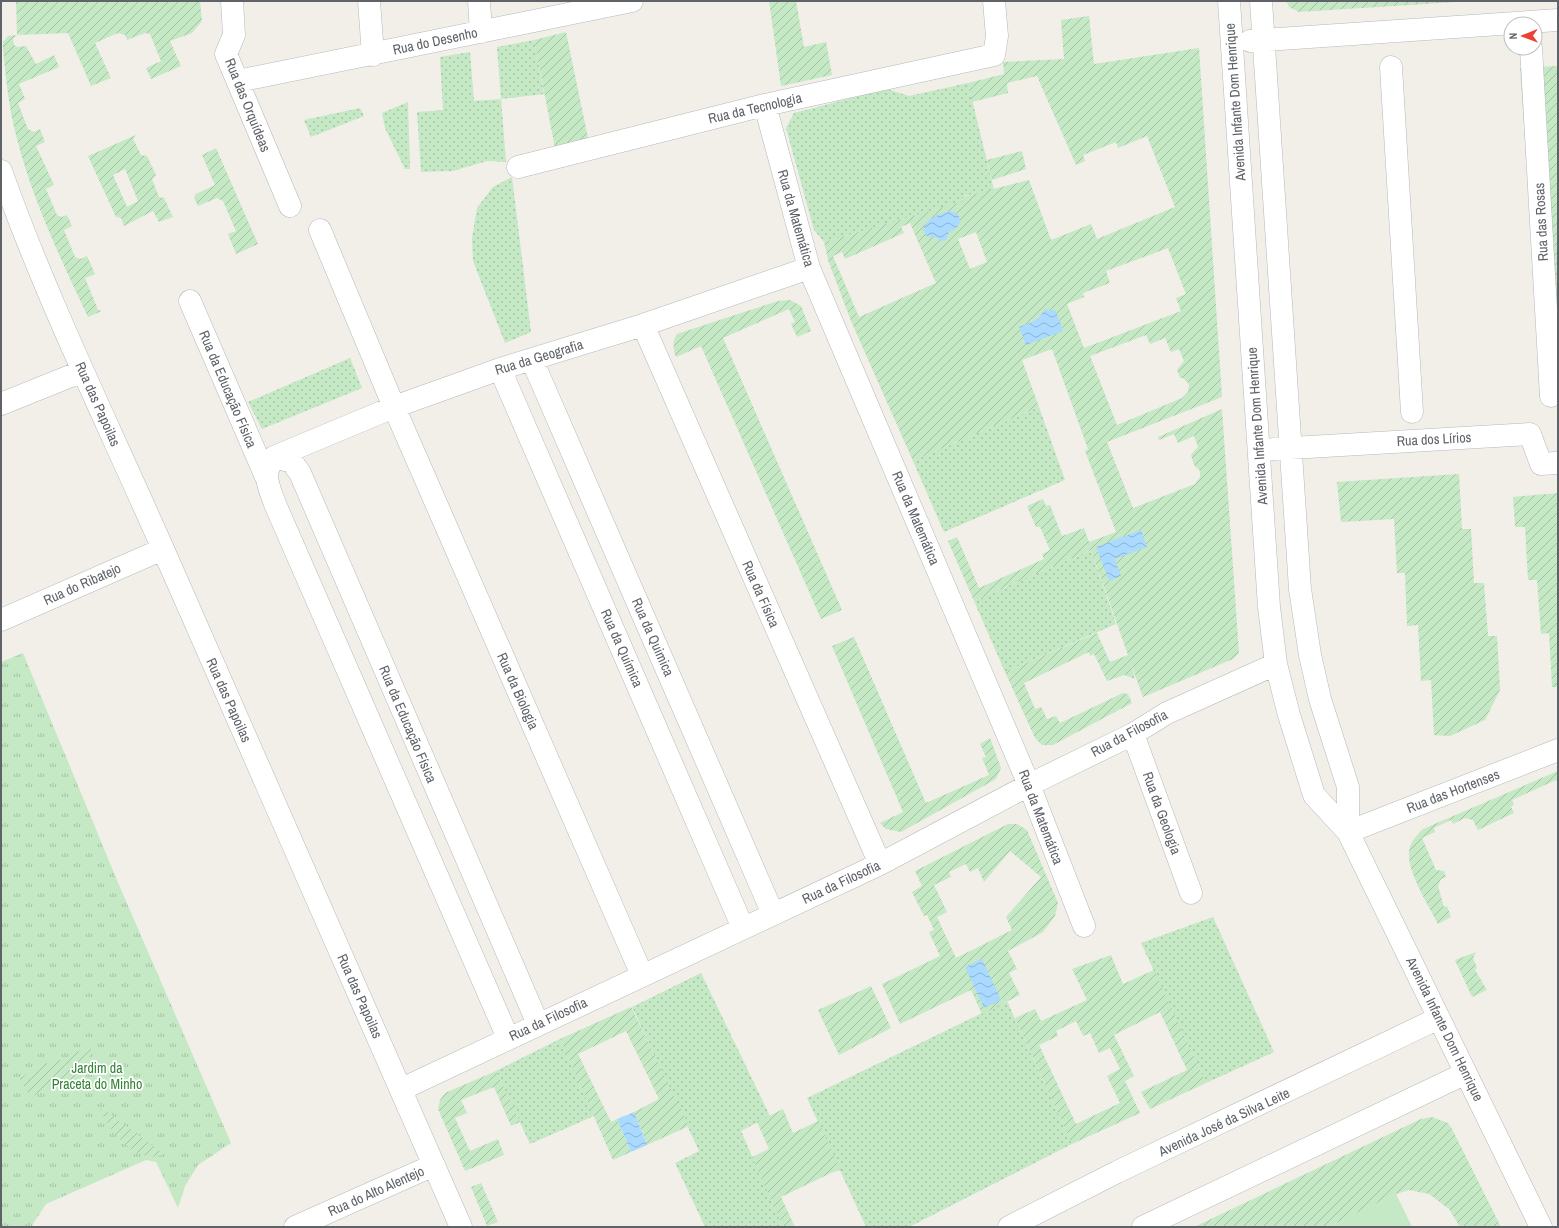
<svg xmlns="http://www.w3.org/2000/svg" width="1559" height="1228" font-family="'Archivo Narrow',sans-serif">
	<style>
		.grass { fill: url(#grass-dots) }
		.park { fill: url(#park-tufts) }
		.garden { fill: url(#garden-furrows); fill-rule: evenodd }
		.pitch { fill: #c5e8c5 }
		.water { fill: url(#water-waves) }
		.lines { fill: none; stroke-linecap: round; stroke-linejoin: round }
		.minor-casing { stroke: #b5b8bc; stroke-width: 23 }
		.minor { stroke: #fff; stroke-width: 22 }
		.labels { text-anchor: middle; stroke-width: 3.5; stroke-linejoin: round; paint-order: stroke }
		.street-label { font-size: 14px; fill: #5f6368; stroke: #fff }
		.park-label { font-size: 14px; fill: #348238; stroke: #fff }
	</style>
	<defs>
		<pattern id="grass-dots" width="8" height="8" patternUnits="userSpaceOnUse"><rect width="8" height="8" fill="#c5e8c5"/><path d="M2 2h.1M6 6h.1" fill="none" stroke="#a3c0a4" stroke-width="1.8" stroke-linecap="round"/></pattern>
		<pattern id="park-tufts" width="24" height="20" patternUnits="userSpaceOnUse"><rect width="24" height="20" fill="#c5e8c5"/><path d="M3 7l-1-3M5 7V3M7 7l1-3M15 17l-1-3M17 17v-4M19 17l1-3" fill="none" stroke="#a3c0a4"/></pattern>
		<pattern id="garden-furrows" width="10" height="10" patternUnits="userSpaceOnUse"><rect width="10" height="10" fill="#c5e8c5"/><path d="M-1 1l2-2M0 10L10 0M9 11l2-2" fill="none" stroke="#a3c0a4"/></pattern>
		<pattern id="water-waves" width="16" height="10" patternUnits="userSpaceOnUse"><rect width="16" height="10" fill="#aadaff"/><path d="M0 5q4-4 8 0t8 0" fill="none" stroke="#8eb4d2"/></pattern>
	</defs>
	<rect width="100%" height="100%" fill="#f1efe8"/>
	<!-- grass -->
	<path class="grass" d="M 534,40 L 544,94 L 501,99 L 506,162 L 487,161 L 453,171 L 421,172 L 417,112 L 443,110 L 440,57 L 470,52 L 474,101 L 501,99 L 497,47 Z
		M 968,83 L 994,190 L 963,196 L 965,201 L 824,242 L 814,230 L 786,128 L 794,113 L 887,89 L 909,96 Z
		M 408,102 L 410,169 L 405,169 L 385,128 L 382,113 Z
		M 360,108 L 364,116 L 311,137 L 304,120 Z
		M 512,177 L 531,332 L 505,343 L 473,261 L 472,238 L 477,208 L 493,187 Z
		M 350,358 L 362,388 L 262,429 L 248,402 Z
		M 1039,407 L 1065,480 L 944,532 L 913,461 Z
		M 1091,550 L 1116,624 L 1005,672 L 974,601 Z
		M 1213,917 L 1274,1052 L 1206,1083 L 1141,943 Z
		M 701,973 L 770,1116 L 741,1131 L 783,1227 L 705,1227 L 675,1163 L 699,1151 L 632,1007 Z
		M 1007,1001 L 1072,1144 L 909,1227 L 866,1227 L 807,1098 Z
		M 560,1039 L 594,1116 L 530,1144 L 496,1071 Z"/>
	<!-- park -->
	<path class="park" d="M 23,653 L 119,885 L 231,1143 L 198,1165 L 185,1186 L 178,1208 L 156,1162 L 146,1160 L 46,1204 L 31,1227 L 1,1227 L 1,662 Z"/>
	<!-- garden -->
	<path class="garden" d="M 16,1 L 200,1 L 202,21 L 192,33 L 170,41 L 181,66 L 151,79 L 146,68 L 161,61 L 150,34 L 145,33 L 127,40 L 125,35 L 118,33 L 95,43 L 111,78 L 91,86 L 68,33 L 17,35 L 13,39 L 14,45 L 17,47 L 26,46 L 36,64 L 54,55 L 59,67 L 19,84 L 25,99 L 18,103 L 28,129 L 34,132 L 40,129 L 45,142 L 36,146 L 54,185 L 46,189 L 57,215 L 62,217 L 67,215 L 72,226 L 64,230 L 75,257 L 80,259 L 87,256 L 95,274 L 85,278 L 98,310 L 102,311 L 88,317 C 61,260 33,201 17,139 C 9,110 6,79 3,49 L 3,42 L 8,36 L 17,35 Z
		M 769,1 L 796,1 L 804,47 L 826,42 L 832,75 L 781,86 Z
		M 1287,1 L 1472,1 L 1299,12 L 1289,7 Z
		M 1089,16 L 1094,64 L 1199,48 L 1222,397 L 1107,442 L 1133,508 L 1195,484 L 1200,477 L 1200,471 L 1194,465 L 1191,455 L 1198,447 L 1194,436 L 1178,443 L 1174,434 L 1159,440 L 1158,437 L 1222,409 L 1239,653 L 1233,659 L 1143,697 L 1131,664 L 1135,679 L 1124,675 L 1107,681 L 1094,654 L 1090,656 L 1089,652 L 1024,683 L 1035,709 L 1041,707 L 1047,719 L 1056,716 L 1060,723 L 1123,693 L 1128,694 L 1132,703 L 1053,745 L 1042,745 L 1035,738 L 1005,672 L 1097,633 L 1110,662 L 1128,655 L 1091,550 L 974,601 L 948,541 L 957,537 L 979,588 L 1044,559 L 1042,554 L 1050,550 L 1040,527 L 1036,527 L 1027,506 L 1043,499 L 1046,506 L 1050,505 L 1062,536 L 1084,528 L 1089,542 L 1116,532 L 1085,451 L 1088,449 L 1052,349 L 1022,360 L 1039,407 L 913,461 L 851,321 L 828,260 L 824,242 L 964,201 L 962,197 L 1029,180 L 1051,240 L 1091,224 L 1097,239 L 1175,207 L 1147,136 L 1118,148 L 1116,142 L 1083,155 L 1085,161 L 1076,165 L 1037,76 L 1007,83 L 1008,93 L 972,102 L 968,83 L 1004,74 L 1003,62 L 1064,59 L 1061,20 ZM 910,223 L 936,283 L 859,317 L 833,256 L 842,252 L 845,259 L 904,233 L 901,227 ZM 976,232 L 987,262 L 970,269 L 958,239 ZM 1168,248 L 1186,294 L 1176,298 L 1181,311 L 1084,348 L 1067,304 L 1084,297 L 1083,293 L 1110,283 L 1106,271 ZM 1146,335 L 1150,344 L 1165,338 L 1171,352 L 1179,349 L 1184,361 L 1177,370 L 1180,378 L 1183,378 L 1189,384 L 1188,392 L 1182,398 L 1117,425 L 1090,356 Z
		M 566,32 L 588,138 L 555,148 L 534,40 Z
		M 1558,66 L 1558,395 L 1538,329 L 1520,68 Z
		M 136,135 L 133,139 L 141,155 L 147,156 L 156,175 L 152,179 L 159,197 L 164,198 L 173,217 L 159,222 L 153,211 L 124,226 L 121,218 L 116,217 L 88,156 ZM 125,169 L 138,201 L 127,207 L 113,175 Z
		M 216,148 L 258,244 L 236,254 L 228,234 L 236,231 L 223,201 L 217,198 L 198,206 L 194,198 L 196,194 L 215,185 L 202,155 Z
		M 1022,151 L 1026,169 L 992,180 L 987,160 Z
		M 790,300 L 801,306 L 811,331 L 797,337 L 791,324 L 795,322 L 789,309 L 723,338 L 842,610 L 821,619 L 701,346 L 676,357 C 673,348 672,342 677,334 L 778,301 Z
		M 1459,474 L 1462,529 L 1471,529 L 1474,583 L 1484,583 L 1488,636 L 1497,636 L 1500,690 L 1485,720 L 1450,736 L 1434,735 L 1431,680 L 1421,681 L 1418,625 L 1407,626 L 1405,573 L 1397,573 L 1394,519 L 1341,522 L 1337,482 Z
		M 1558,493 L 1558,687 L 1552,687 L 1549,633 L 1541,634 L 1537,580 L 1528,580 L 1525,527 L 1515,527 L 1513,497 Z
		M 854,637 L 926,803 L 989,775 L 982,758 L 986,757 L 980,744 L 990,738 L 1001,768 L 996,779 L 901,832 L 886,829 L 880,823 L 903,812 L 832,646 Z
		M 1558,771 L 1558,785 L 1556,780 L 1512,800 L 1514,804 L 1511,807 L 1514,813 L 1478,830 L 1473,820 L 1465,818 L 1453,824 L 1451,820 L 1434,828 L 1435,832 L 1422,838 L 1436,870 L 1444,871 L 1446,877 L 1441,879 L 1438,886 L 1444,907 L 1447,906 L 1451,917 L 1438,924 C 1429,906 1407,872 1409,852 C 1410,842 1416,836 1423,829 Z
		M 1008,824 L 1017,824 L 1027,830 L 1058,903 L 1055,916 L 1043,932 L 1008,951 L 1017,969 L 1009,973 L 1020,995 L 982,1014 L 971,990 L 900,1024 L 882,984 L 940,956 L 929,932 L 934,930 L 927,915 L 924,916 L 912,892 L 922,886 L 915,871 ZM 1010,851 L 1041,877 L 1006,917 L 1012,930 L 956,958 L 937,917 L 947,912 L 934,885 L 951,877 L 949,872 L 966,864 L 970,872 L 978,868 L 984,882 Z
		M 1476,952 L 1473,958 L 1477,968 L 1475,970 L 1487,990 L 1472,997 L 1455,960 Z
		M 1111,955 L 1123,984 L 1154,970 L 1206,1083 L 1150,1109 L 1141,1092 L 1187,1070 L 1160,1012 L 1114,1035 L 1134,1076 L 1125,1081 L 1140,1113 L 1072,1144 L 1015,1018 L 1035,1009 L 1041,1021 L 1087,1000 L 1072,969 ZM 1076,1021 L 1083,1036 L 1090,1033 L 1099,1053 L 1110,1048 L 1120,1069 L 1107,1076 L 1120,1103 L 1076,1124 L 1039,1045 L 1058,1036 L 1056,1031 Z
		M 871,986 L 891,1028 L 839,1055 L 818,1010 Z
		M 631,1007 L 689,1126 L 647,1145 L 634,1112 L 659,1099 L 626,1031 L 578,1054 L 611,1122 L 617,1119 L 631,1152 L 613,1160 L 560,1039 Z
		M 94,1049 L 73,1081 L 53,1087 L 30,1097 L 20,1079 L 34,1068 L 50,1062 L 65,1059 L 81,1050 Z
		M 496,1071 L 520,1122 L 511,1126 L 494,1087 L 461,1100 L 467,1113 L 455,1118 L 470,1151 L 498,1139 L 504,1155 L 465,1171 L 438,1109 L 440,1100 L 445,1093 Z
		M 102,1108 L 164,1154 C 137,1166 110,1131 100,1110 Z
		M 783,1109 L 793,1133 L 818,1121 L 841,1170 L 831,1173 L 781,1197 L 795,1227 L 783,1227 L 752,1157 L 769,1149 L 757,1122 Z
		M 1432,1117 L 1448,1123 L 1452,1129 L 1501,1227 L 1460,1227 L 1449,1209 L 1429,1194 L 1409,1190 L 1396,1194 L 1328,1227 L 1194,1227 L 1421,1119 Z
		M 481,1183 L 498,1222 L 487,1226 L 471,1187 Z"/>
	<!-- pitch -->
	<path class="pitch" d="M 1396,1194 L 1412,1227 L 1328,1227 Z"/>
	<!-- water -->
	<path class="water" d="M 950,211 C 965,214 962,228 949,232 L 946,240 L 940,241 L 938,238 L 927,236 L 923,230 C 927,217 938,215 950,211 Z
		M 1045,309 L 1056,311 L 1063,331 L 1026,345 L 1019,327 C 1031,323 1039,320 1045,309 Z
		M 1141,530 L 1147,547 L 1115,559 L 1121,576 L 1109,581 L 1096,547 Z
		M 982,959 L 1001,1000 L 984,1008 L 965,967 Z
		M 634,1112 L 647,1145 L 631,1152 L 617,1119 Z"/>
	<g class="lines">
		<defs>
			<path id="minor" d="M 232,1 L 234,35 L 226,54 L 290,206
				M 369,1 L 373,55
				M 479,1 L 481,32
				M 1229,1 L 1269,607 L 1276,664 L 1289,715 L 1314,795 L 1348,832 L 1541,1227
				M 1261,1 L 1300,589 L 1310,655 L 1320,699 L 1348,787 L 1348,832
				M 1250,41 L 1558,20
				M 1531,48 L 1551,396
				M 1391,67 L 1412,412
				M 238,81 L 632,1
				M 765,105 L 809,268 L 1029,785 L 1084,926
				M 518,167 L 765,105 L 994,55 L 997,36 L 994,1
				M 1,171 C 47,300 108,424 163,549 C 263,775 362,1001 461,1227
				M 320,230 L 394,407 L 642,975
				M 190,301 L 266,477
				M 643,325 L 880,864
				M 532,360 L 773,914
				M 500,369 L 743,928
				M 1,404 L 83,371
				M 1259,450 L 1530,434 L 1541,464 L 1556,463
				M 274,457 L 394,407 L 500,369 L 643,325 L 809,268
				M 1,620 L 163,549
				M 1133,734 L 1191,893
				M 1348,832 L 1558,750
				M 508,1038 L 275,504 C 268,484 262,476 274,457 L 292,462 L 300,473 L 538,1024
				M 402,1089 L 880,864 L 1029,785 L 1133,734 L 1167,713 L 1276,664
				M 295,1227 L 434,1165
				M 1009,1227 L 1117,1172 L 1439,1018
				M 1143,1227 L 1466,1073"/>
		</defs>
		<!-- minor casing -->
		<use href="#minor" class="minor-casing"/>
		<!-- minor -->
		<use href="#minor" class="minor"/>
	</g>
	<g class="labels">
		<!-- street labels -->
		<g class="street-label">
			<text transform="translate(435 41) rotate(-12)" y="5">Rua do Desenho</text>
			<text transform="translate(1235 102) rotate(-94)" y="5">Avenida Infante Dom Henrique</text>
			<text transform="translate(248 105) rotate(68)" y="5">Rua das Orquídeas</text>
			<text transform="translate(755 108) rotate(-13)" y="5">Rua da Tecnologia</text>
			<text transform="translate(796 218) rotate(74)" y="5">Rua da Matemática</text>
			<text transform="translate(1541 222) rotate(-93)" y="5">Rua das Rosas</text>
			<text transform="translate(539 357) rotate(-17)" y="5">Rua da Geografia</text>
			<text transform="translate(228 389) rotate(67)" y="5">Rua da Educação Física</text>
			<text transform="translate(98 404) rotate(66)" y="5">Rua das Papoilas</text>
			<text transform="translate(1257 426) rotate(-94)" y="5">Avenida Infante Dom Henrique</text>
			<text transform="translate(1434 439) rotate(-3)" y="5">Rua dos Lírios</text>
			<text transform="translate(916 518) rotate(67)" y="5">Rua da Matemática</text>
			<text transform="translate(82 584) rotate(-24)" y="5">Rua do Ribatejo</text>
			<text transform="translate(761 594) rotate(66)" y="5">Rua da Física</text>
			<text transform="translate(653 637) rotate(66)" y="5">Rua da Quimica</text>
			<text transform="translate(622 648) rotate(66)" y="5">Rua da Química</text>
			<text transform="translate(518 691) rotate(66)" y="5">Rua da Biologia</text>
			<text transform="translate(229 700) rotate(66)" y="5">Rua das Papoilas</text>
			<text transform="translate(408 724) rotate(67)" y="5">Rua da Educação Física</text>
			<text transform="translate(1129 733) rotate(-28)" y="5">Rua da Filosofia</text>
			<text transform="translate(1453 791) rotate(-21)" y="5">Rua das Hortenses</text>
			<text transform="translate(1162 813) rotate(70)" y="5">Rua da Geologia</text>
			<text transform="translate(1041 817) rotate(69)" y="5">Rua da Matemática</text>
			<text transform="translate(841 882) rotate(-25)" y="5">Rua da Filosofia</text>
			<text transform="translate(360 996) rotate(66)" y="5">Rua das Papoilas</text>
			<text transform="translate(548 1019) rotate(-25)" y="5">Rua da Filosofia</text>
			<text transform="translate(1445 1029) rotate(64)" y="5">Avenida Infante Dom Henrique</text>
			<text transform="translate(1224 1122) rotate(-25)" y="5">Avenida José da Silva Leite</text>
			<text transform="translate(376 1191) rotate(-24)" y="5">Rua do Alto Alentejo</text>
		</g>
		<!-- park labels -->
		<g class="park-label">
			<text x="97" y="1073">Jardim da<tspan x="97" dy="16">Praceta do Minho</tspan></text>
		</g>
	</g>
	<!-- border -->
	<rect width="1559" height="1228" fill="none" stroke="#5f6368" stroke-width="4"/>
	<!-- north arrow -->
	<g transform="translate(1523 36) rotate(269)"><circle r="19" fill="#ffffff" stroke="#bfc1c3"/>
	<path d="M0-3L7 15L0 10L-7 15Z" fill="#ea4335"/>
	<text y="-6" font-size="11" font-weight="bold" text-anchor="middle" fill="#5f6368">N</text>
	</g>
</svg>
